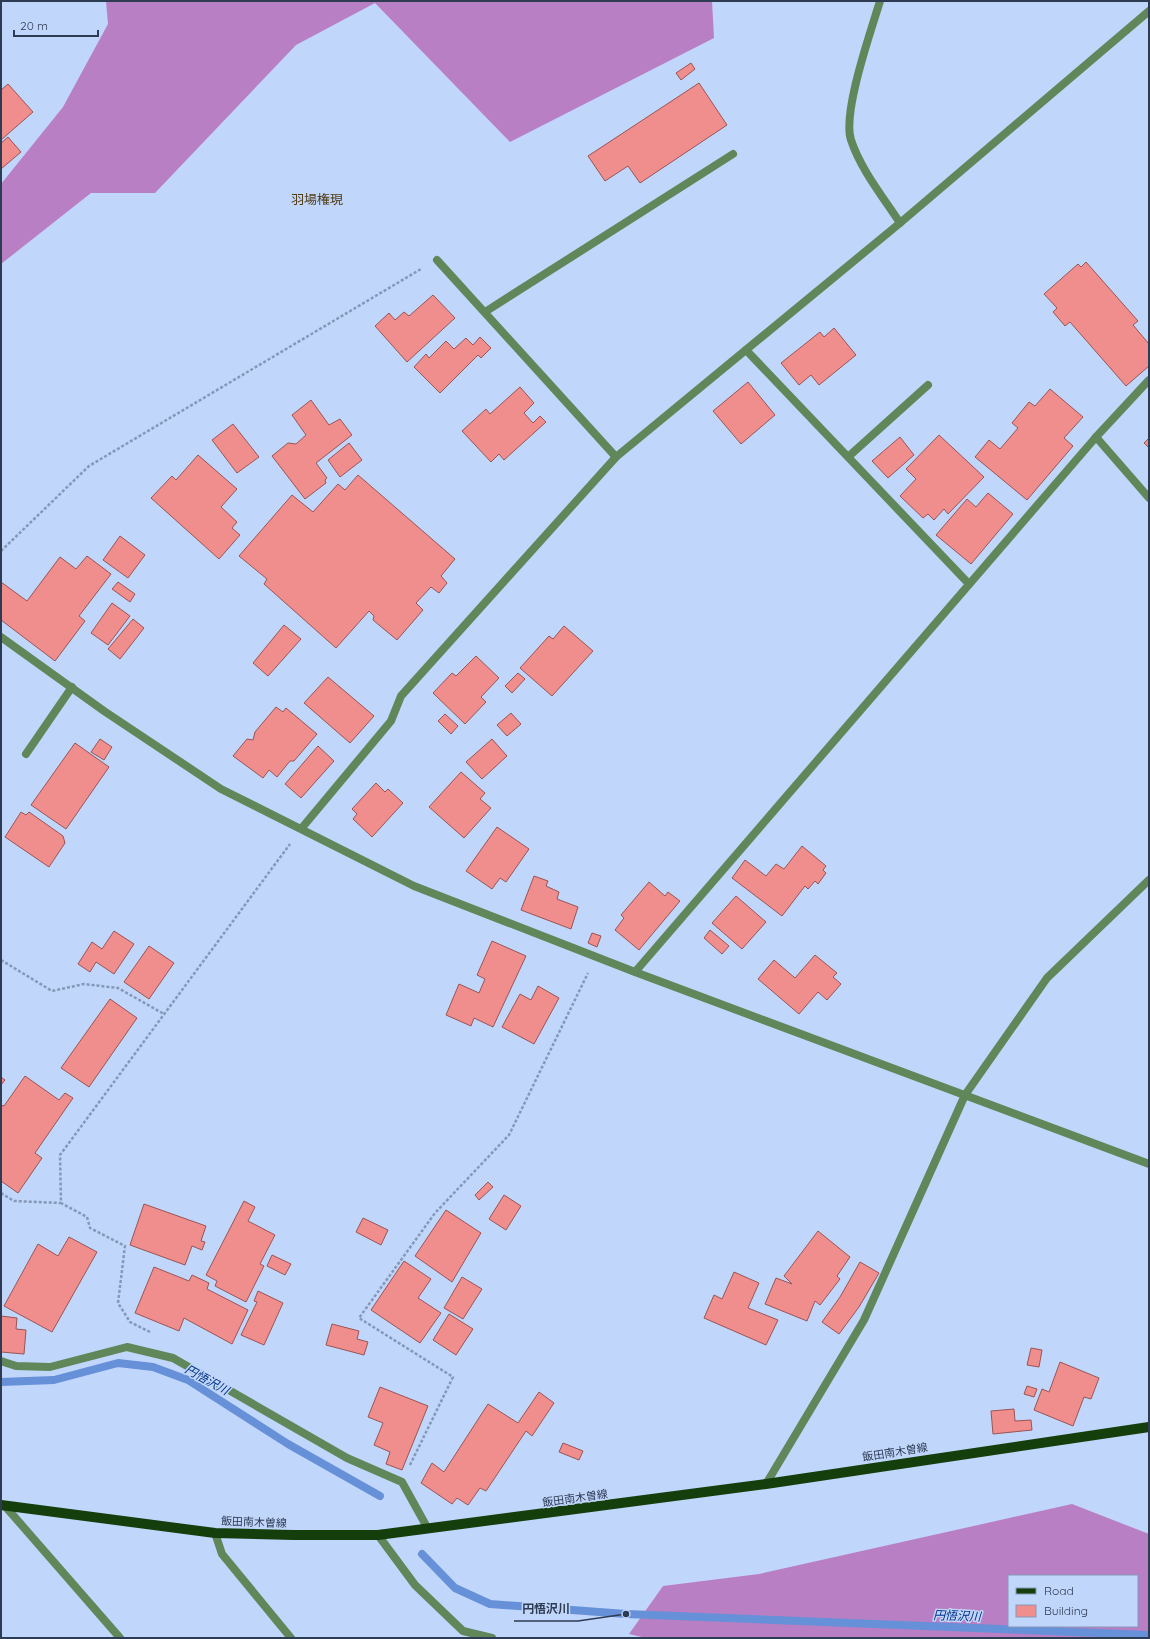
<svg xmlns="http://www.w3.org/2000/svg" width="1150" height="1639" font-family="Quicksand,'Noto Sans JP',sans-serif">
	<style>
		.forest { fill: #b97fc4; fill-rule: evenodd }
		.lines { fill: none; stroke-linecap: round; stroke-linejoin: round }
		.stream { stroke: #6690d8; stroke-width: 8 }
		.building { fill: #ef8e8d; stroke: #9a5454 }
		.path { stroke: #8598b7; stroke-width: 2.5; stroke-dasharray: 3 2; stroke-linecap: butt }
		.service { stroke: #60875a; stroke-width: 8 }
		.minor { stroke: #60875a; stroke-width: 8 }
		.primary { stroke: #143e0c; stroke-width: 10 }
		.labels { text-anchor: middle; stroke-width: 3; stroke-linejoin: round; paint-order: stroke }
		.street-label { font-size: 11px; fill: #2d3b53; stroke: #c1d6fb }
		.water-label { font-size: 12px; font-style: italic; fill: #013285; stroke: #c1d6fb }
		.quarter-label { font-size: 13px; fill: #503c16; stroke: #c1d6fb }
		.leader { fill: none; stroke: #2d3b53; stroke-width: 1.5 }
		.callout-dot { fill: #2d3b53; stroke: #c1d6fb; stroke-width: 1.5 }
		.callout-label { font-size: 12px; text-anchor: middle; font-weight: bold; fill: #2d3b53; stroke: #c1d6fb; stroke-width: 3; stroke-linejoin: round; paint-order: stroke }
	</style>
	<rect width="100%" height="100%" fill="#c1d6fb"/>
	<!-- forest -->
	<path class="forest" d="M 106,1 L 712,1 L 714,38 L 510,142 L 375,3 L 296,45 L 155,193 L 91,193 L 1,264 L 1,184 L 63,107 L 108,24 Z
		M 1072,1504 L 1149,1534 L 1149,1638 L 646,1638 L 629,1634 L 663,1586 L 759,1574 ZM 1009,1576 L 1137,1576 L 1137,1626 L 1009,1626 Z"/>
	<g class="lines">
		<!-- stream -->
		<path class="stream" d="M 1,1382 L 54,1380 L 118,1363 L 153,1367 L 188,1380 L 288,1444 L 380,1496
			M 422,1554 L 455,1588 L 490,1604 L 626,1614 L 1149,1635"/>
	</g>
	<!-- building -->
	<path class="building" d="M 691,63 L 695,69 L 681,80 L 676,73 Z
		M 699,83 L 727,125 L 640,183 L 628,166 L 605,181 L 588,156 Z
		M 8,84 L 33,112 L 1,140 L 1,90 Z
		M 8,137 L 21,152 L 1,169 L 1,143 Z
		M 1086,262 L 1138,321 L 1133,325 L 1149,344 L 1149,366 L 1126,386 L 1070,322 L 1065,326 L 1053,312 L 1057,308 L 1044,294 L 1078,264 L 1081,267 Z
		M 433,295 L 455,318 L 407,362 L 375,326 L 389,313 L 395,320 L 404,312 L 409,316 Z
		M 834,328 L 856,355 L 819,385 L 811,375 L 799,385 L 781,363 L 820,332 L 824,337 Z
		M 480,337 L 491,348 L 481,358 L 478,355 L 440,393 L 414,367 L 426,354 L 429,358 L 446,341 L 454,349 L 466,338 L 473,345 Z
		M 748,382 L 775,415 L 741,444 L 713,411 Z
		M 520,387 L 534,403 L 524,413 L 533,423 L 540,416 L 546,422 L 504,460 L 499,454 L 491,462 L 462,431 L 486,409 L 490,414 Z
		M 1050,389 L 1083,417 L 1064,438 L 1073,446 L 1027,500 L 975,457 L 989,440 L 1000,449 L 1018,428 L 1012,423 L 1029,402 L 1035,406 Z
		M 311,400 L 329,425 L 340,419 L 352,435 L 316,463 L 327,478 L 325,480 L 326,483 L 305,499 L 272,456 L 288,443 L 296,444 L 306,435 L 292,415 Z
		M 233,424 L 259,457 L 237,473 L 212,440 Z
		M 939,435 L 984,477 L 948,514 L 944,509 L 934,520 L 928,514 L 923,518 L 900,496 L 916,479 L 906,469 Z
		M 900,437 L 914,455 L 888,478 L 872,461 Z
		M 1149,438 L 1149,448 L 1144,443 Z
		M 349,443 L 362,460 L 340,477 L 328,460 Z
		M 198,455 L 237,489 L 221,507 L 237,522 L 232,528 L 240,535 L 219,559 L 151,498 L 172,476 L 176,480 Z
		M 358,475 L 455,559 L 441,576 L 447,583 L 439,593 L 431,587 L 416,603 L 423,610 L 397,640 L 373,620 L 374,616 L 369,611 L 336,648 L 264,584 L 267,579 L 239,556 L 292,495 L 313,512 L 338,484 L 345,490 Z
		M 988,493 L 1013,514 L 971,564 L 936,535 L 967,499 L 976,507 Z
		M 120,536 L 145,555 L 128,578 L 103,560 Z
		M 87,556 L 111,574 L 79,616 L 85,621 L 55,661 L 1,620 L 1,582 L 27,601 L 60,557 L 76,569 Z
		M 118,582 L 135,594 L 130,602 L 112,589 Z
		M 112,603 L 130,616 L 108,645 L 91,633 Z
		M 133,619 L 144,628 L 120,659 L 108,649 Z
		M 284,625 L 301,639 L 268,676 L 253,663 Z
		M 564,626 L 593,651 L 552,696 L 520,668 L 549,636 L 553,639 Z
		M 476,656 L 499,678 L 481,697 L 486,702 L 465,724 L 433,693 L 452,673 L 456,676 Z
		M 518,673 L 525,679 L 512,693 L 505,686 Z
		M 328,677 L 374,716 L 350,743 L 304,703 Z
		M 276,707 L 283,712 L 286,708 L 317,734 L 294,761 L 290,761 L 277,777 L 269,770 L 263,778 L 233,756 L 247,739 L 253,740 L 255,732 Z
		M 511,713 L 521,724 L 507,736 L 497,725 Z
		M 445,714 L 458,726 L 451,734 L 438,721 Z
		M 100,739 L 112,747 L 104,760 L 91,752 Z
		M 492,739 L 507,756 L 482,779 L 466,762 Z
		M 75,743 L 109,767 L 66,829 L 31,805 Z
		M 318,746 L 334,761 L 301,798 L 285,784 Z
		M 461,772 L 485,793 L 480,799 L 491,808 L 464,838 L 429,807 Z
		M 376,783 L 385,792 L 388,789 L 403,803 L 372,837 L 353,819 L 357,814 L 352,809 Z
		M 21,812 L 26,815 L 29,812 L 63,836 L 65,843 L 49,867 L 5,837 Z
		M 497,827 L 529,849 L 506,882 L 500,878 L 492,889 L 466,871 Z
		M 802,846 L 826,866 L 823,870 L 826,873 L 818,884 L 815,881 L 808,889 L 805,886 L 782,916 L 732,878 L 745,860 L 766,876 L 776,864 L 784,869 Z
		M 534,876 L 548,881 L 546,886 L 559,892 L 557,899 L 578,907 L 571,929 L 521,910 Z
		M 649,882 L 665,896 L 668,892 L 680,901 L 639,950 L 615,930 L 624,918 L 621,915 Z
		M 736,896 L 766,922 L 742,949 L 712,923 Z
		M 710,930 L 729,946 L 722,954 L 704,938 Z
		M 114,931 L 134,944 L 114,974 L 96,962 L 90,972 L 78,964 L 92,942 L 102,949 Z
		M 592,933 L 601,936 L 597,947 L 588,943 Z
		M 492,941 L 526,956 L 493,1027 L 474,1018 L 471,1026 L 446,1015 L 459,984 L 479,993 L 485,979 L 477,975 Z
		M 149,946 L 174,963 L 149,999 L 124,982 Z
		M 815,955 L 837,973 L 833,977 L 841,984 L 827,1000 L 818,992 L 799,1014 L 758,979 L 774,960 L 795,978 Z
		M 538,986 L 559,998 L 534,1044 L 502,1027 L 520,994 L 531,1000 Z
		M 110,999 L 137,1018 L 89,1087 L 61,1068 Z
		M 25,1076 L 59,1100 L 65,1093 L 73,1098 L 35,1153 L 42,1158 L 18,1193 L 1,1181 L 1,1105 L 4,1106 Z
		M 1,1077 L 5,1080 L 1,1085 Z
		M 488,1182 L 493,1187 L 479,1200 L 475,1195 Z
		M 504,1195 L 521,1206 L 506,1230 L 489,1219 Z
		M 244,1201 L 255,1207 L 248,1221 L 275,1235 L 260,1264 L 264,1266 L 246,1302 L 215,1286 L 217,1281 L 206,1275 Z
		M 144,1204 L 206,1226 L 201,1241 L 205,1242 L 202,1250 L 192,1246 L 185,1265 L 130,1245 Z
		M 446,1210 L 481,1233 L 452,1282 L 415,1256 Z
		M 363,1218 L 388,1230 L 381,1245 L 356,1232 Z
		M 818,1231 L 850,1257 L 837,1276 L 840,1279 L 820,1305 L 815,1301 L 807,1321 L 765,1304 L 776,1278 L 792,1284 L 784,1276 Z
		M 69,1237 L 97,1252 L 52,1332 L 4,1306 L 38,1244 L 58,1256 Z
		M 272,1255 L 291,1264 L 285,1275 L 267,1266 Z
		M 404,1261 L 431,1279 L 418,1298 L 441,1313 L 420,1343 L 371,1310 Z
		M 860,1262 L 879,1273 L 859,1307 L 839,1334 L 822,1322 L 840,1297 Z
		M 154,1267 L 189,1281 L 192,1275 L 209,1283 L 207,1289 L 248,1310 L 232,1344 L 184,1318 L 179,1331 L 135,1313 Z
		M 734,1272 L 759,1283 L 748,1308 L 778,1320 L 766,1345 L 704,1318 L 714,1295 L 722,1299 Z
		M 462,1277 L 482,1289 L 463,1319 L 444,1308 Z
		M 258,1291 L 283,1303 L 264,1345 L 241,1335 L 257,1302 L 254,1301 Z
		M 449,1314 L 473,1329 L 456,1355 L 433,1340 Z
		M 1,1316 L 17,1318 L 16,1329 L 26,1330 L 24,1354 L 1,1352 Z
		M 332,1324 L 359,1331 L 357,1339 L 368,1342 L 364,1355 L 326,1345 Z
		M 1031,1348 L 1042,1350 L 1039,1367 L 1027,1365 Z
		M 1060,1362 L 1099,1378 L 1091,1399 L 1084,1397 L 1073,1426 L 1034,1410 L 1042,1389 L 1049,1392 Z
		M 1027,1386 L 1037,1389 L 1034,1397 L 1024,1394 Z
		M 380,1387 L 428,1406 L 402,1470 L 386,1464 L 390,1452 L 374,1445 L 383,1423 L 368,1417 Z
		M 539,1392 L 554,1403 L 532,1436 L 526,1431 L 486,1491 L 480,1488 L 468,1505 L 457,1498 L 452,1504 L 421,1483 L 432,1463 L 444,1472 L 488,1404 L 518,1423 Z
		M 1014,1409 L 1015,1421 L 1031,1420 L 1032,1430 L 993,1434 L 991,1411 Z
		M 563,1443 L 583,1451 L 579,1460 L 559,1452 Z"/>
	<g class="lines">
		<!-- path -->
		<path class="path" d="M 1,551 L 89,466 L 421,269
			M 1,960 L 52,991 L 84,984 L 118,988 L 164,1014
			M 1,1193 L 14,1201 L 61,1203
			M 150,1332 L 130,1322 L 118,1303 L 125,1246 L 90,1228 L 87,1217 L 61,1203 L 60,1155 L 290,844
			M 410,1465 L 453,1377 L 359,1318 L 435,1213 L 509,1135 L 588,973"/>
		<!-- service -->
		<path class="service" d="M 880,1 C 871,31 842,113 851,140 C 861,170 883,197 900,223
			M 437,260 L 616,457
			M 485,312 L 733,154
			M 746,350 L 969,584
			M 1096,437 L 1149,498
			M 848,457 L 928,385
			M 26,754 L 72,687
			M 766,1484 L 864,1320 L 965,1095 L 1047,978 L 1149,880
			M 215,1533 L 222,1554 L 291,1638"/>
		<!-- minor -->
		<path class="minor" d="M 1,637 L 104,711 L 221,789 L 414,886 L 635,972 L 1149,1164
			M 301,829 L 391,721 L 401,696 L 616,457 L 900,223 L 1149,11
			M 635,972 L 1096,437 L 1149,380
			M 1,1361 L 16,1366 L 50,1367 L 127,1347 L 173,1358 L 347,1458 L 402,1482 L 428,1529
			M 5,1506 L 120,1638
			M 378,1535 L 415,1585 L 463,1631 L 492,1638"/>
		<!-- primary -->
		<path class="primary" d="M 1,1505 L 215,1533 L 293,1535 L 378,1535 L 766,1484 L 1149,1427"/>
	</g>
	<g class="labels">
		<!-- street labels -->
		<g class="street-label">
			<text transform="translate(895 1452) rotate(-9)" y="4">飯田南木曽線</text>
			<text transform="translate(575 1498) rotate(-8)" y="4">飯田南木曽線</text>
			<text transform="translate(254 1522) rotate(2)" y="4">飯田南木曽線</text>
		</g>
		<!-- water labels -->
		<g class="water-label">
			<text transform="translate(207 1380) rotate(29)" y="4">円悟沢川</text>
			<text transform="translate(957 1616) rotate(2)" y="4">円悟沢川</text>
		</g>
		<!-- quarter labels -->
		<g class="quarter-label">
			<text x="317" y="204">羽場権現</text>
		</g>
	</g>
	<!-- callouts -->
	<path class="leader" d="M626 1614L578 1621H514"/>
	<circle class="callout-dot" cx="626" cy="1614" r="4"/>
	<g class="callout-label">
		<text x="546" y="1613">円悟沢川</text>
	</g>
	<!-- border -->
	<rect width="1150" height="1639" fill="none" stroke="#2d3b53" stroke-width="4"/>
	<!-- legend -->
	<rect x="1008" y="1575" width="130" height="52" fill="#c1d6fb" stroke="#8698b8"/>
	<rect x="1016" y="1588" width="20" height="6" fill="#143e0c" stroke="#8698b8"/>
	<text x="1044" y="1595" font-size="12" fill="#2d3b53">Road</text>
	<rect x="1016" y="1605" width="20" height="12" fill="#ef8e8d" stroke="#8698b8"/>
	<text x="1044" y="1615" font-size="12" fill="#2d3b53">Building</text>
	<!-- scale -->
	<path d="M14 30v6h84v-6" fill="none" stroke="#2d3b53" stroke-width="2"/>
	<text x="20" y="30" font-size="12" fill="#2d3b53" stroke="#c1d6fb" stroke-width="3" paint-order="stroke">20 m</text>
</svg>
